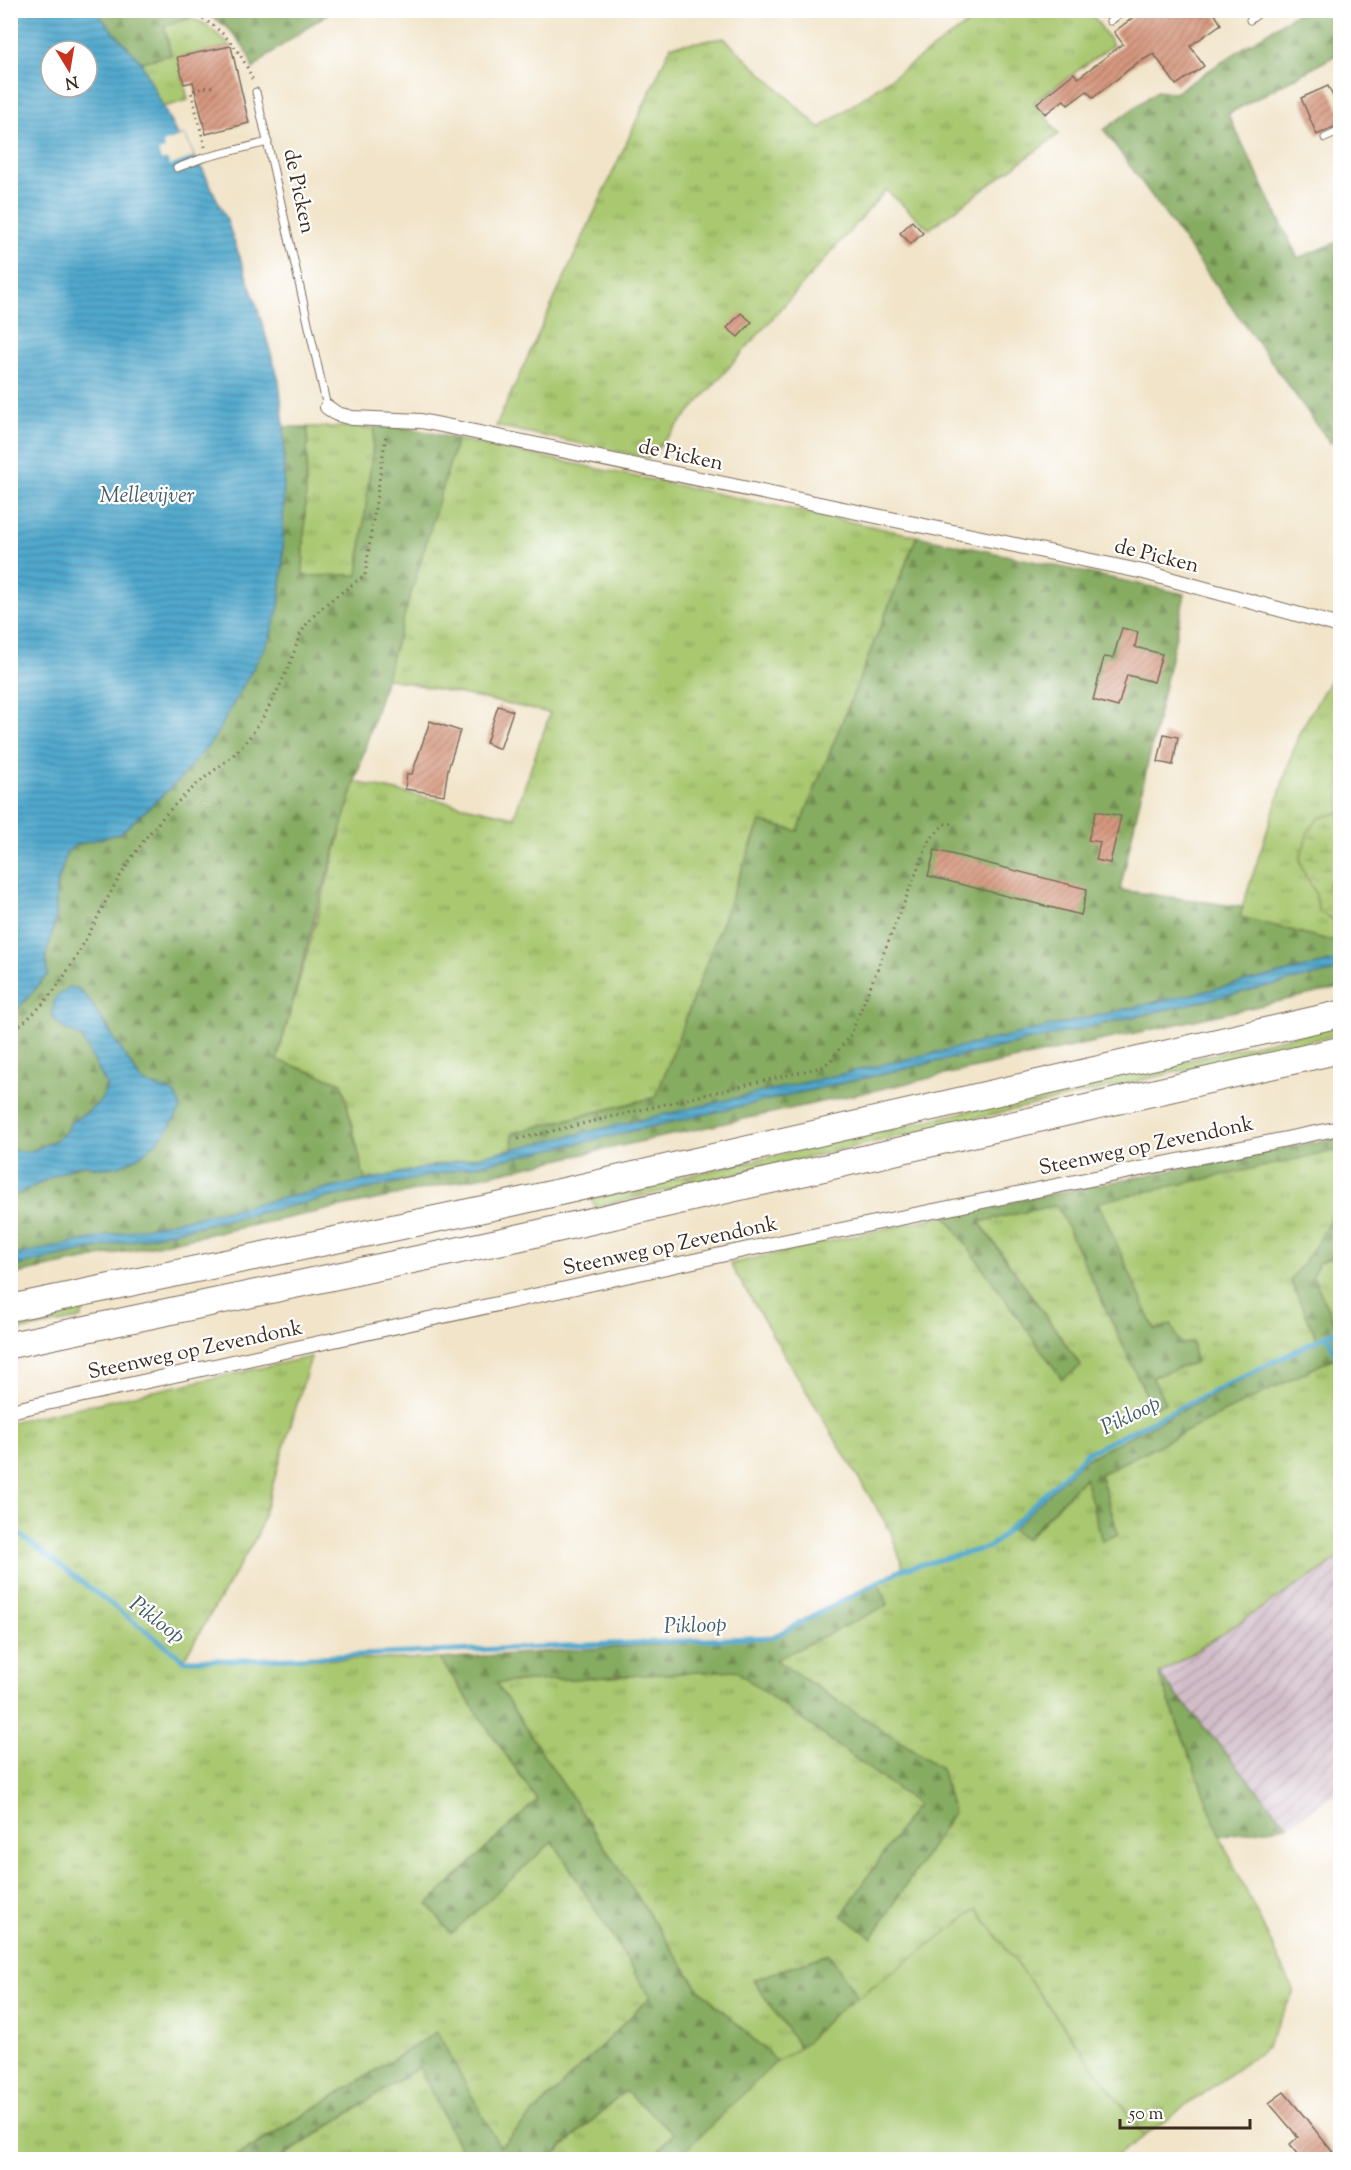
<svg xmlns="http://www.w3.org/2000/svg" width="1351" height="2170" font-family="'Sorts Mill Goudy',serif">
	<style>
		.industrial { fill: url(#industrial-furrows) }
		.grass { fill: url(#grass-tufts); stroke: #727946; stroke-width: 1.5 }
		.forest { fill: url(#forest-firs); stroke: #606b40; stroke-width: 1.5 }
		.wetland { fill: url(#wetland-marsh); stroke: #727946; stroke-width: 1.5 }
		.pitch { fill: #a9c86f; stroke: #727946; stroke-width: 1.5 }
		.water { fill: url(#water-rules); stroke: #466976; stroke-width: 1.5; fill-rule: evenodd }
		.pier { fill: #f1e4c9 }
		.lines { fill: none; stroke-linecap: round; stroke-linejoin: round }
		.stream { stroke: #50a8cd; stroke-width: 5 }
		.building { fill: url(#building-hatch) }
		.service-casing { stroke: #7b6b5a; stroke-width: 9 }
		.minor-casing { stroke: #7b6b5a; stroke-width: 16 }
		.motorway-casing { stroke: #7b6b5a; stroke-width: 28 }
		.path { stroke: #7b6b5a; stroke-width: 3; stroke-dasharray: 1.5 4.5; stroke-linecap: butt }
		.service { stroke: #fff; stroke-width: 7 }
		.minor { stroke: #fff; stroke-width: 14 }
		.motorway { stroke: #fff; stroke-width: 26 }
		.labels { text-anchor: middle; stroke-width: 4.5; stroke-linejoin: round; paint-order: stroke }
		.street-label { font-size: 21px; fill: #3b2a1e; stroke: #fff }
		.water-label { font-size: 22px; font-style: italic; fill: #435c64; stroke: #fff }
	</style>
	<defs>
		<pattern id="industrial-furrows" width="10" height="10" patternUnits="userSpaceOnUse" patternTransform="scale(1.5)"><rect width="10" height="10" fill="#d1bdc9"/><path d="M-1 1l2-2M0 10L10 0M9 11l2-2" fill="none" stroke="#ab9aa3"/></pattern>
		<pattern id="grass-tufts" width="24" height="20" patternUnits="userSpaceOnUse" patternTransform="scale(1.5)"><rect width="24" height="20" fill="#a9c86f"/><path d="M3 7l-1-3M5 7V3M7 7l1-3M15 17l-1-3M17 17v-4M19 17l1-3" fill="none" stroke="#8ba35b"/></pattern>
		<pattern id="forest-firs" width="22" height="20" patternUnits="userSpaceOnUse" patternTransform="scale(1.5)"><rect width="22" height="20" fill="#86ac62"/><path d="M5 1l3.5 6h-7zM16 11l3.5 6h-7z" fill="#6f8c50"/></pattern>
		<pattern id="wetland-marsh" width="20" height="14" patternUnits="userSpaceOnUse" patternTransform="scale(1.5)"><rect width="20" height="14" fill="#a9c86f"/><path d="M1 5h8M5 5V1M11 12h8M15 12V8" fill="none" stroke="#8ba35b"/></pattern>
		<pattern id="water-rules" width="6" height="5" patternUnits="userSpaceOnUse" patternTransform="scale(1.5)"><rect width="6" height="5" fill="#50a8cd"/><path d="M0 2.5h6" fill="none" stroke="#4489a6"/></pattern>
		<pattern id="building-hatch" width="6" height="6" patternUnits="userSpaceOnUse" patternTransform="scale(1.5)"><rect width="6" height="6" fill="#d6987f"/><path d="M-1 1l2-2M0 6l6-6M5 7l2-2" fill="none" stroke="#af7c67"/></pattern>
	</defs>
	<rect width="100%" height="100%" fill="#fff"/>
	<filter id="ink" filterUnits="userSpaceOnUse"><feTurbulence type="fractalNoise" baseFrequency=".0167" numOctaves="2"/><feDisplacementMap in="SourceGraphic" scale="12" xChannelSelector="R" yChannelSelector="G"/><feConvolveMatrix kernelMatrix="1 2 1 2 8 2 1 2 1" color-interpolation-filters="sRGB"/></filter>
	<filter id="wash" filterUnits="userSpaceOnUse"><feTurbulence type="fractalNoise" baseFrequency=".008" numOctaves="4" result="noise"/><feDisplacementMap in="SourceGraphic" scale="24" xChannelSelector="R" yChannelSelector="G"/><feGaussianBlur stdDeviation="1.35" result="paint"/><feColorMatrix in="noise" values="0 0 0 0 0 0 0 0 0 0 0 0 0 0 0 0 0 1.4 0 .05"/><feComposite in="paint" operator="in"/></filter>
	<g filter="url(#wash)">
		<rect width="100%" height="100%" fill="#f1e4c9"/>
		<!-- industrial -->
		<path class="industrial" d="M 1340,1558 L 1340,1791 L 1288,1826 L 1159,1674 Z"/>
		<!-- grass -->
		<path class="grass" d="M 986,11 L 1090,11 L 1113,45 L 1034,102 L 1059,134 L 929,229 L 886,190 L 649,458 L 496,426 L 671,46 L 724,38 L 820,128 Z
			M 191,18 L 205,24 L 231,46 L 178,57 L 188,100 L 163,107 L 141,62 L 171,55 L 164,26 Z
			M 308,427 L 375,427 L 358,575 L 303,576 Z
			M 457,439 L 917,536 L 798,831 L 760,822 L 656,1097 L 512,1133 L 513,1149 L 365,1181 L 342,1083 L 277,1060 L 355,782 L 514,817 L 550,713 L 385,678 Z
			M 1340,663 L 1340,943 L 1239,917 L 1299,733 Z
			M 1340,1025 L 1340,1034 L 595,1207 L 591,1198 Z
			M 1340,1150 L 1338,1204 L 1318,1244 L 1290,1280 L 1318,1341 L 1084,1460 L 1026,1540 L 1086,1476 L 1102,1541 L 1118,1533 L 1100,1474 L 1340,1355 L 1340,1558 L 1159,1674 L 1220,1836 L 1294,1991 L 1266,2048 L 1144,2136 L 977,1909 L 859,1999 L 829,1954 L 753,1980 L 800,2048 L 777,2061 L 698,1988 L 495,1683 L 735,1670 L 918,1804 L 842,1915 L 871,1937 L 941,1769 L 775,1660 L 888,1605 L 878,1581 L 903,1568 L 891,1532 L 730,1264 L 945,1215 L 1081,1366 L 979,1221 L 1057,1205 L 1152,1407 L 1152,1377 L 1195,1362 L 1192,1342 L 1182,1345 L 1155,1330 L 1097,1201 Z
			M 1340,1233 L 1340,1336 L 1313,1276 L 1317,1263 L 1331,1258 Z
			M 85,1308 L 80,1319 L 11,1332 L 11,1323 Z
			M 311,1357 L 258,1534 L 184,1659 L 440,1659 L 537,1800 L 428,1904 L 451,1933 L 553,1841 L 651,1997 L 499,2148 L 437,2032 L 232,2159 L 11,2159 L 10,1422 Z
			M 419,2067 L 465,2159 L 278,2160 Z
			M 625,2091 L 674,2133 L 651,2159 L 549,2160 Z"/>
		<!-- forest -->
		<path class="forest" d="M 266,10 L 267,12 L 331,11 L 267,56 L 253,69 C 246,42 226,23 201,11 Z
			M 1301,10 L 1340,11 L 1340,53 L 1228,114 L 1298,258 L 1340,241 L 1340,441 L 1330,443 L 1104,130 L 1157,91 L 1175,93 Z
			M 95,11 L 173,11 L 191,18 L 164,26 L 171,55 L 141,62 Z
			M 284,427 L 308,427 L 303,576 L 358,575 L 375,427 L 405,427 L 457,439 L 315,916 L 277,1060 L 342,1083 L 365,1181 L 513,1149 L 512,1133 L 656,1097 L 760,822 L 798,831 L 917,536 L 1185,594 L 1120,890 L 1243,907 L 1240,917 L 1340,943 L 1340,988 L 370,1201 L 11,1275 L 11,1197 C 28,1190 77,1159 93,1166 L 160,1138 L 181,1108 L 158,1087 L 147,1085 L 140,1079 L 91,1003 L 79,989 L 75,1032 L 82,1038 L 107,1086 L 102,1099 L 89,1111 L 71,1122 L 65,1133 L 52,1142 L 29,1152 L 11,1150 L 10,1017 L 48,974 L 45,959 L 56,918 L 56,888 L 67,852 L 76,845 L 121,832 L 141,814 L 279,607 L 283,565 Z
			M 1340,1137 L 1340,1150 L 1098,1202 L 1155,1330 L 1171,1324 L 1181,1345 L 1192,1342 L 1196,1362 L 1152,1377 L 1165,1403 L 1152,1407 L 1057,1205 L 979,1222 L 1081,1366 L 1062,1379 L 945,1215 Z
			M 1340,1184 L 1340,1233 L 1331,1258 L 1318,1263 L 1313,1276 L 1340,1336 L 1340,1355 L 1100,1474 L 1118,1534 L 1102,1541 L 1085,1477 L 1025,1540 L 1012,1529 L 1084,1460 L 1318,1341 L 1290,1280 C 1313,1251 1336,1222 1340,1184 Z
			M 878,1581 L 888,1605 L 775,1660 L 941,1768 L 953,1813 L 872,1938 L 842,1915 L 917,1804 L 735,1670 L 496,1683 L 698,1988 L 777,2061 L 677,2159 L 651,2159 L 674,2133 L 625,2091 L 549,2159 L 465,2159 L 419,2067 L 278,2159 L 232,2160 L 437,2032 L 500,2147 L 650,1997 L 553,1841 L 451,1934 L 428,1904 L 537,1800 L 440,1659 L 772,1637 Z
			M 1159,1674 L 1288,1826 L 1220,1836 Z
			M 829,1954 L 859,1999 L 829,2019 L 800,2048 L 753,1980 Z"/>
		<!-- wetland -->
		<path class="wetland" d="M 1340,812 L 1340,923 L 1319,912 L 1315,892 L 1302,869 L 1300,859 L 1308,832 L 1319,818 Z"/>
		<!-- pitch -->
		<path class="pitch" d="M 977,1909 L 1144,2136 L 1111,2160 L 677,2159 L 777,2061 L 800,2048 L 829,2019 Z"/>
		<!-- water -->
		<path class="water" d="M 11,11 L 95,11 L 141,62 L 178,137 L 185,135 L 194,157 L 201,166 L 226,218 L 257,306 L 279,381 L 284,427 L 283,565 L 279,607 L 269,640 L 213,740 L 178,781 L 121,833 L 76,845 L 67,852 L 56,888 L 56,918 L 45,959 L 48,974 L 11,1017 ZM 51,51 L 87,51 L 87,87 L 51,87 Z
			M 1340,960 L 1340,970 L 575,1144 L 11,1267 L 11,1256 L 513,1149 Z
			M 69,987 L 79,989 L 91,1003 L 140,1079 C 157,1094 174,1081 181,1108 C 167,1137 134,1170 99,1168 C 87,1167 87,1162 73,1167 C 52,1176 32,1188 11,1197 L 11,1150 L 29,1152 L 52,1142 L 65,1133 L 71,1122 L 89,1111 L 102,1099 L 107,1086 L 82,1038 L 59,1025 L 52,1015 L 55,998 Z"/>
		<!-- pier -->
		<path class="pier" d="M 185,135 L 194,157 L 170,166 L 167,159 L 162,161 L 158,152 L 165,149 L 163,143 Z"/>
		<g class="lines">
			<!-- stream -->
			<path class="stream" d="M 1327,1335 L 1340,1364
				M 10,1527 L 184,1660 L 246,1660 L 773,1637 L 903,1569 L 990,1547 L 1087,1453 L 1340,1329"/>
		</g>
		<g id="blocks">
			<!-- building -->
			<path class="building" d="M 1143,10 L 1212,10 L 1221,24 L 1190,46 L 1204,66 L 1176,85 L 1154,54 L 1137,63 L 1093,98 L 1087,91 L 1068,105 L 1064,100 L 1045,114 L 1037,103 L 1074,73 L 1078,78 L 1123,44 L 1114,32 Z
				M 231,46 L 249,123 L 206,134 L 193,82 L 184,84 L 177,57 Z
				M 1328,86 L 1341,114 L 1341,124 L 1317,135 L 1301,98 Z
				M 912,221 L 923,233 L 911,244 L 900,233 Z
				M 741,313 L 752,322 L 738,337 L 727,328 Z
				M 1122,628 L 1138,632 L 1135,647 L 1162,654 L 1154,682 L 1127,675 L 1118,707 L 1093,700 L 1104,657 L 1113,658 Z
				M 498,706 L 513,711 L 500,749 L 486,743 Z
				M 430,721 L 460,731 L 448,769 L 444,795 L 405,789 L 407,774 L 412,774 Z
				M 1164,734 L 1178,737 L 1173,765 L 1158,762 Z
				M 1096,811 L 1121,816 L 1110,863 L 1096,860 L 1100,842 L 1088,840 Z
				M 935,850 L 1087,889 L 1081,915 L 928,876 Z
				M 1284,2092 L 1304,2116 L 1339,2160 L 1303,2160 L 1290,2144 L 1298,2137 L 1269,2103 Z"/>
		</g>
	</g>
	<g filter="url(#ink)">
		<use href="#blocks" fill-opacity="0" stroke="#7b6b5a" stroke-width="1.5"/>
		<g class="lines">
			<defs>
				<path id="service" d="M 1250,20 L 1263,10
					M 1110,21 L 1125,10
					M 256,92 L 327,407
					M 1325,138 L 1340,131
					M 177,168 L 203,158 L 268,142"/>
				<path id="minor" d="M 327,407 L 337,414 L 352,418 L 421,421 L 451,427 L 1144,572 L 1340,626
					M 10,1411 L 748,1249 L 1340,1128"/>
				<path id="motorway" d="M 10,1308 L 507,1204 L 1340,1014
					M 10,1345 L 517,1238 L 1340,1050"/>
			</defs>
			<!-- service casing -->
			<use href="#service" class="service-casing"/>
			<!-- minor casing -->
			<use href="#minor" class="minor-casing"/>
			<!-- motorway casing -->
			<use href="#motorway" class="motorway-casing"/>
			<!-- path -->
			<path class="path" d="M 187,10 C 220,26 240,47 253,81
				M 205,147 L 191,91 L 213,86
				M 10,1032 C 71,992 91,919 129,862 C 149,831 173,804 201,781 C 215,769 231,759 243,745 C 263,722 278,691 290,663 C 295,653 296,642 301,633 C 315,608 343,592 365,575 L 386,435
				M 518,1139 L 822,1067 L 831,1060 L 851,1034 L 929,841 L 944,824 L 956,823"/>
			<!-- service -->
			<use href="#service" class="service"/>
			<!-- minor -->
			<use href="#minor" class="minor"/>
			<!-- motorway -->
			<use href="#motorway" class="motorway"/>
		</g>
	</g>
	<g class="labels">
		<!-- street labels -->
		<g class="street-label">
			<text transform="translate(300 191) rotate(78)" y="7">de Picken</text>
			<text transform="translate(681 454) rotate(12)" y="7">de Picken</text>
			<text transform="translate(1157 555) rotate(14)" y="7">de Picken</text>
			<text transform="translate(1146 1145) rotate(-12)" y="7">Steenweg op Zevendonk</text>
			<text transform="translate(670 1245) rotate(-12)" y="7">Steenweg op Zevendonk</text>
			<text transform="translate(195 1349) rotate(-12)" y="7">Steenweg op Zevendonk</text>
		</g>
		<!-- water labels -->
		<g class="water-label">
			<text x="147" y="502">Mellevijver</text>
			<text transform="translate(1130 1414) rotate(-26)" y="8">Pikloop</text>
			<text transform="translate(158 1619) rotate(37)" y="8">Pikloop</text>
			<text transform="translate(695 1624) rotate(-2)" y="8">Pikloop</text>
		</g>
	</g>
	<!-- margin -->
	<rect width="1351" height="2170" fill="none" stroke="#fff" stroke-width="36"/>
	<!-- north arrow -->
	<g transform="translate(69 69) rotate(169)"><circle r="28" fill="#ffffff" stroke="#b1aaa5" stroke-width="1.5"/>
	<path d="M0-4.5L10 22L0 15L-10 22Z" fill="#c8321e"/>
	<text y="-9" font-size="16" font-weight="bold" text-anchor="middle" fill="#3b2a1e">N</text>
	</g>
	<!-- scale -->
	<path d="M1120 2119v9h130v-9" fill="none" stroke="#3b2a1e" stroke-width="3"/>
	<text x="1129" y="2119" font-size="18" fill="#3b2a1e" stroke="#ffffff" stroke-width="4.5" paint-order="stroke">50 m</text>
</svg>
